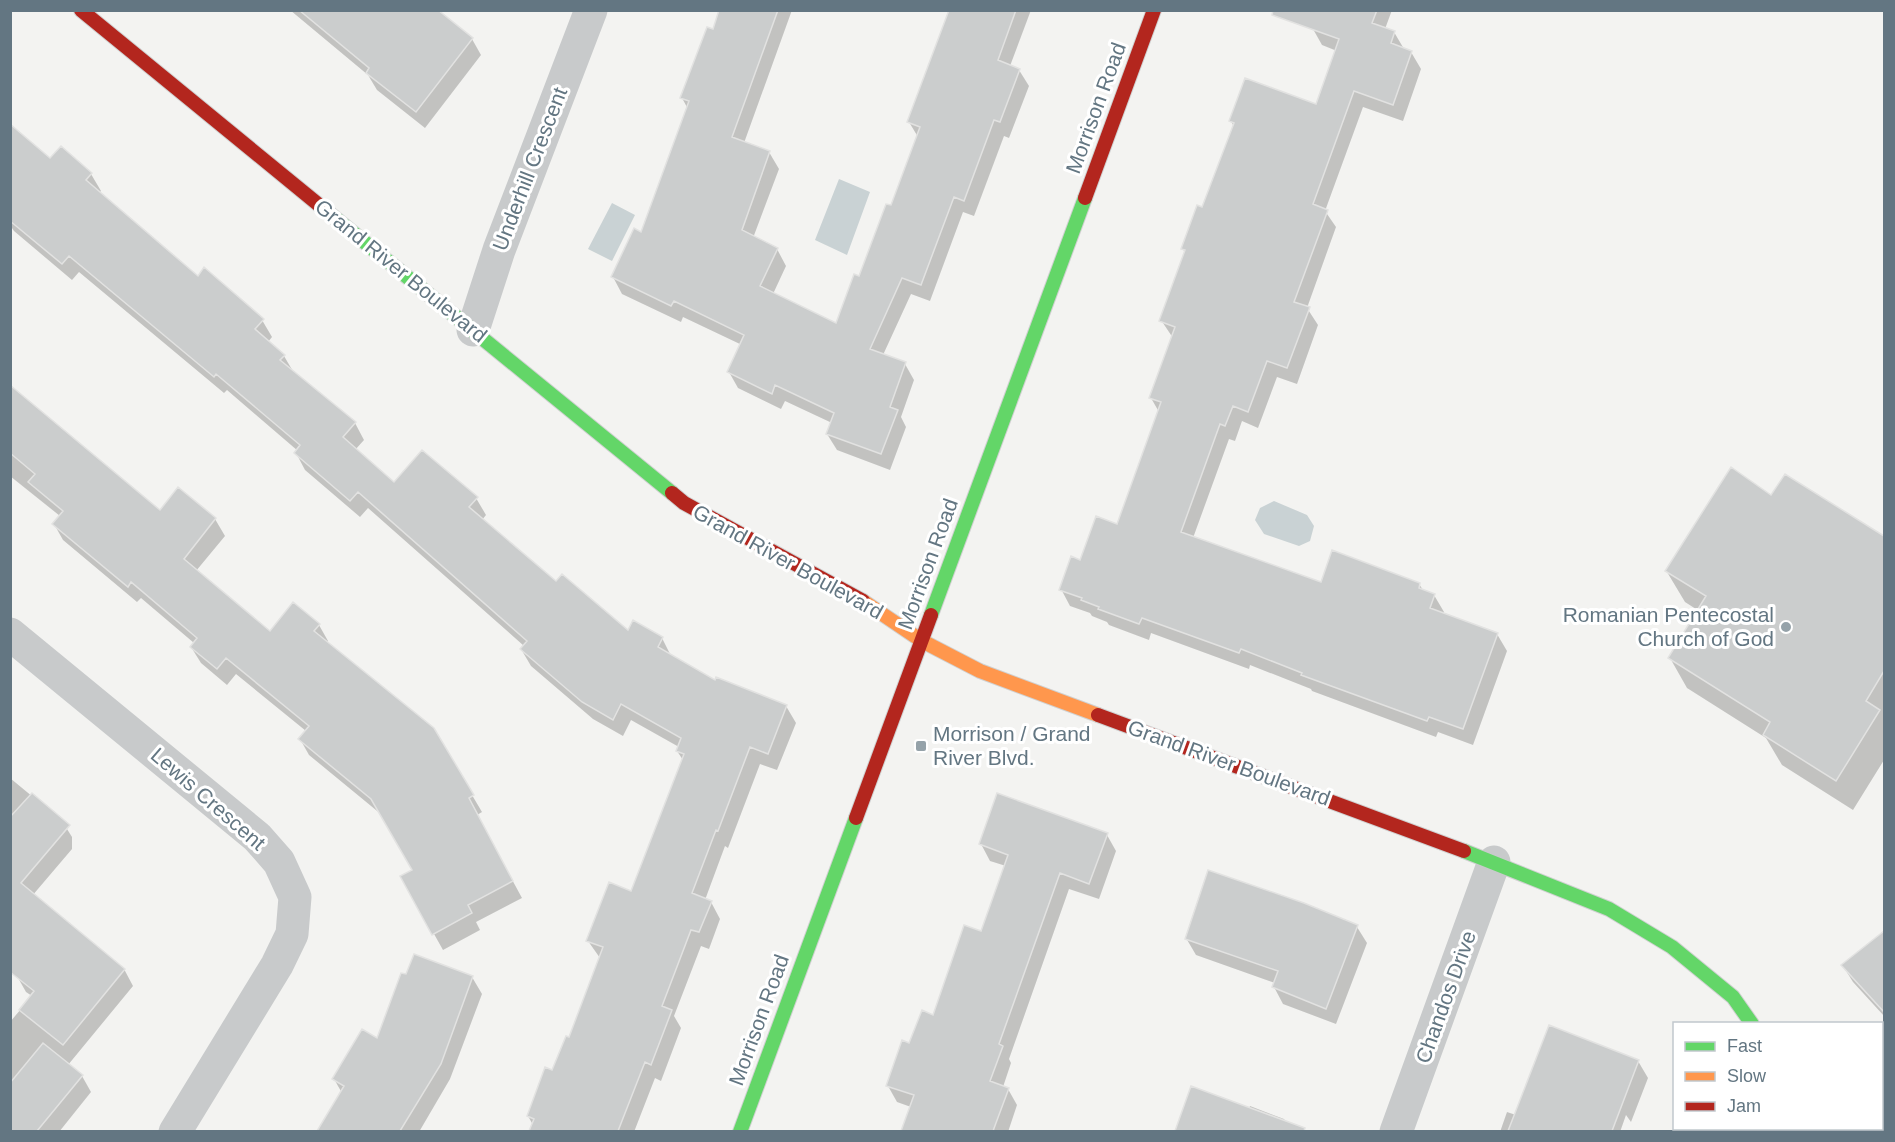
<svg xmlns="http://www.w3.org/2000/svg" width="1895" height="1142" font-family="Arial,sans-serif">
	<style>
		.water { fill: #c9d2d4 }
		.shadow { fill: #0003 }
		.building { fill: #cbcdcd; stroke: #e2e2e1; stroke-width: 1.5 }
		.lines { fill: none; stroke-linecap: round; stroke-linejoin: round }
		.fast-casing { stroke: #d0d1d1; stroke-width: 16 }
		.slow-casing { stroke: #d0d1d1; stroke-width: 16 }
		.jam-casing { stroke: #d0d1d1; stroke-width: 16 }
		.street { stroke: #c8cacb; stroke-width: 33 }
		.fast { stroke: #63d668; stroke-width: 14 }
		.slow { stroke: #ff974d; stroke-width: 14 }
		.jam { stroke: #b3261e; stroke-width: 14 }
		.poi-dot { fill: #95a2a9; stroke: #fff; stroke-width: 2 }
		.labels { text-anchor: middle; stroke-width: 6; stroke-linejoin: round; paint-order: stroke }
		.street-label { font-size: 21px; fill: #637682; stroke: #fff }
		.poi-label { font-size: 21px; fill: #637682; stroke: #fff; text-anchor: end }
	</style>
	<rect width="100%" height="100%" fill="#f3f3f1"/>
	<!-- water -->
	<path class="water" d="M 839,179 L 870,192 L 847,255 L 815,240 Z
		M 612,203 L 635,215 L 612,261 L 588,249 Z
		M 1274,501 L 1307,515 L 1314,526 L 1310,541 L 1299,546 L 1264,534 L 1255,520 L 1260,508 Z"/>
	<!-- shadow -->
	<path class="shadow" d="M 290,10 L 406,10 L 472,39 L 481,55 L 425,128 L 377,90 L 368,75 Z
		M 721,10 L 792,10 L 744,143 L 769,152 L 779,169 L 753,238 L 777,249 L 786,266 L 773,294 L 837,325 L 892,207 L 918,137 L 909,122 L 962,10 L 1031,10 L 1010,66 L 1019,70 L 1029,86 L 1009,138 L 1004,136 L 974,216 L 963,212 L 930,301 L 911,294 L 883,355 L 905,364 L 914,380 L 901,417 L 906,427 L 890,470 L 837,450 L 827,434 L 832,423 L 785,401 L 781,409 L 738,388 L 729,372 L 742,345 L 683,317 L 681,322 L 622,294 L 613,277 L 641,234 L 688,109 L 682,98 L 713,31 Z
		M 1319,10 L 1392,10 L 1385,29 L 1394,32 L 1404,49 L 1411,52 L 1421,69 L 1403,121 L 1363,107 L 1325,211 L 1336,227 L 1307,308 L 1318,325 L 1297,384 L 1277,377 L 1258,428 L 1242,421 L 1235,441 L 1229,439 L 1193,538 L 1321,584 L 1419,584 L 1423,590 L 1434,595 L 1444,612 L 1443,614 L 1497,634 L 1507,651 L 1473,745 L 1438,732 L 1436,737 L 1312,691 L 1311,689 L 1250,665 L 1249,669 L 1151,633 L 1149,640 L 1109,625 L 1107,622 L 1092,616 L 1090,613 L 1070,606 L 1061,589 L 1081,561 L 1118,525 L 1159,412 L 1151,398 L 1173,338 L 1161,320 L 1185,253 L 1183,249 L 1203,209 L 1234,127 L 1231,121 L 1317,106 L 1337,51 L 1322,45 L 1313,29 Z
		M 10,126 L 51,160 L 91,174 L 101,191 L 99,193 L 198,278 L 262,320 L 272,337 L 268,342 L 284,356 L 294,373 L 355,423 L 364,440 L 355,450 L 394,485 L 476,498 L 486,515 L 482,520 L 556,583 L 628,632 L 662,638 L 671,656 L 715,682 L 786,706 L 796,723 L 777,770 L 760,764 L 728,848 L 725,846 L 705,900 L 711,902 L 720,919 L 709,949 L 701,946 L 674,1016 L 681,1028 L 661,1081 L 655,1078 L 634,1132 L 531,1132 L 533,1125 L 528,1116 L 569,1039 L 600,958 L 588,941 L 632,893 L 683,760 L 677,751 L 679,747 L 631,720 L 623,736 L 593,719 L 531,666 L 521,649 L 524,646 L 368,508 L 360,517 L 305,470 L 296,453 L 298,451 L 227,390 L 224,393 L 79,272 L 72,280 L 14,231 L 10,225 Z
		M 10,388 L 160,512 L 179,489 L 215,519 L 225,536 L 196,571 L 270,633 L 319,625 L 328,641 L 327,643 L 433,729 L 482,812 L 477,815 L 522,898 L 476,922 L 480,930 L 443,950 L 402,877 L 414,871 L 382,815 L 309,755 L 300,739 L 306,731 L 236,674 L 227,685 L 201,663 L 191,647 L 194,643 L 141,598 L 137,602 L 63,540 L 54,524 L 60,516 L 10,476 Z
		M 1785,476 L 1884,538 L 1884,760 L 1853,810 L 1782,765 L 1766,738 L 1687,688 L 1670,658 L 1699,611 L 1685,602 L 1667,572 L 1772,497 Z
		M 10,778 L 62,821 L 72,837 L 72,849 L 15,916 L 10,912 Z
		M 1107,835 L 1116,851 L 1099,899 L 1069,889 L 1009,1059 L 1011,1063 L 1003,1087 L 1008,1089 L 1017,1105 L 1008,1132 L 902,1132 L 911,1107 L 897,1102 L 888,1086 L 910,1045 L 934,1016 L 982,933 L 1006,866 L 990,861 L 981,844 Z
		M 1357,927 L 1367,943 L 1336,1024 L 1283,1004 L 1274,987 L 1275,983 L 1196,955 L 1186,938 Z
		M 1884,933 L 1884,1016 L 1853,982 L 1843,966 Z
		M 124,969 L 133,986 L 68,1065 L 82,1076 L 91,1092 L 59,1132 L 10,1132 L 10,1022 L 32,996 L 26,992 L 17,976 Z
		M 472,977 L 482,994 L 450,1079 L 419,1132 L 319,1132 L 342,1093 L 334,1079 L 377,1040 Z
		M 1638,1061 L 1648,1078 L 1631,1122 L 1626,1115 L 1620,1132 L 1500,1132 L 1507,1112 L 1516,1115 Z
		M 1192,1088 L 1249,1109 L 1250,1106 L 1284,1119 L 1292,1132 L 1176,1132 Z"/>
	<!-- building -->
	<path class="building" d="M 299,10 L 438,10 L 473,38 L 416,112 L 366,73 L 369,68 Z
		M 719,10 L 778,10 L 732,137 L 770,151 L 742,230 L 778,248 L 760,286 L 836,323 L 854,274 L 859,276 L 886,204 L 891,205 L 920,127 L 907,122 L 949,10 L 1016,10 L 998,60 L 1020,69 L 1000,122 L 994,120 L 964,201 L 954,197 L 921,285 L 902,278 L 870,349 L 906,362 L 890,407 L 898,410 L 881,454 L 826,434 L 834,413 L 775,385 L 772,394 L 727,372 L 744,335 L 674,301 L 671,306 L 611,277 L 634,228 L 641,232 L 689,101 L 680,98 L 707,27 L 713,29 Z
		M 1273,10 L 1377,10 L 1372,23 L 1395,31 L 1391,43 L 1412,51 L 1393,105 L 1354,91 L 1313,204 L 1328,210 L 1294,302 L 1310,307 L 1287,368 L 1267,361 L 1248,412 L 1233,406 L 1225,426 L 1220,424 L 1181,532 L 1321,582 L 1332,550 L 1420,583 L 1419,588 L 1435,594 L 1430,608 L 1498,633 L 1463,729 L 1429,717 L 1427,721 L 1301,675 L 1302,673 L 1241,649 L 1239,653 L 1142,618 L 1139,624 L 1098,609 L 1099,607 L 1081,600 L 1082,598 L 1059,590 L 1071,556 L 1080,560 L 1096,516 L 1117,524 L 1161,402 L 1149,398 L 1175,327 L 1159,321 L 1185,250 L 1181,249 L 1197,205 L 1202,207 L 1234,123 L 1229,121 L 1245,78 L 1316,104 L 1339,39 L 1272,15 Z
		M 10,124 L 50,158 L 61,146 L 92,173 L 86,180 L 198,276 L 204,267 L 264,319 L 255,329 L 285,355 L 280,360 L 356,422 L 343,437 L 394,482 L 422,450 L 478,497 L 469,507 L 556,581 L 562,574 L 628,630 L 633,620 L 663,637 L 658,647 L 715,680 L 716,677 L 787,705 L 768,754 L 750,747 L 718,831 L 716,830 L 692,893 L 712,901 L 699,932 L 691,930 L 662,1006 L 672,1010 L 651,1065 L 645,1062 L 618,1131 L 529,1131 L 534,1119 L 527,1116 L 545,1067 L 552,1070 L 566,1036 L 569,1037 L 603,947 L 586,941 L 609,882 L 631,891 L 684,754 L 676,751 L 681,738 L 621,704 L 613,720 L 582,702 L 520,649 L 527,641 L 358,492 L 350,501 L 294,453 L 300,445 L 216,374 L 214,377 L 69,256 L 62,264 L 10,221 Z
		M 10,385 L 160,510 L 178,487 L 216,518 L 184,559 L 270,631 L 293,602 L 320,624 L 314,631 L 434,728 L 474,795 L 469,798 L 513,881 L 468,905 L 472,913 L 432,935 L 400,876 L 412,870 L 371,799 L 298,739 L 309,726 L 226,658 L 217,669 L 190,647 L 197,638 L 131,582 L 128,587 L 52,524 L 63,511 L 28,482 L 35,474 L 10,453 Z
		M 1731,467 L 1771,495 L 1785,474 L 1884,536 L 1884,671 L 1866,701 L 1880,710 L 1836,781 L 1763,735 L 1770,722 L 1668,658 L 1706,596 L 1665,571 Z
		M 32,793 L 70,825 L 21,883 L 125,969 L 63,1045 L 19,1010 L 34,991 L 10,972 L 10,817 Z
		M 997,793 L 1108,833 L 1089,884 L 1060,873 L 999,1044 L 1003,1046 L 990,1081 L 1009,1088 L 993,1131 L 901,1131 L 914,1095 L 886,1086 L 902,1040 L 909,1043 L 922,1010 L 933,1015 L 964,925 L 981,931 L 1008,855 L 979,844 Z
		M 1208,870 L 1304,903 L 1358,925 L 1326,1009 L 1272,987 L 1278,971 L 1185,939 Z
		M 1884,931 L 1884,1012 L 1841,965 Z
		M 414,954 L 473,976 L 441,1064 L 400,1131 L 317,1131 L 344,1086 L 332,1079 L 362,1029 L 377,1038 L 401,973 L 406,974 Z
		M 1549,1025 L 1639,1060 L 1612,1131 L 1508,1131 Z
		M 43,1043 L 83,1075 L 37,1131 L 10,1131 L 10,1083 Z
		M 1191,1086 L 1305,1128 L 1304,1131 L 1175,1131 Z"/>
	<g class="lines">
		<defs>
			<path id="fast" d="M 330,214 L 672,493
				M 931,615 L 1085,198
				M 1464,851 L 1609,909 L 1672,947 L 1733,997 L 1752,1024
				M 740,1132 L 856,818"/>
			<path id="slow" d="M 863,601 L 922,641 L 980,671 L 1098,715"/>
			<path id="jam" d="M 81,10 L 330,214
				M 1085,198 L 1154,10
				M 672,493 L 684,503 L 863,601
				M 1098,715 L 1464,851
				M 856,818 L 931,615"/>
		</defs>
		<!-- fast casing -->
		<use href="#fast" class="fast-casing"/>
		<!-- slow casing -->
		<use href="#slow" class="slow-casing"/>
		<!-- jam casing -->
		<use href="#jam" class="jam-casing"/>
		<!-- street -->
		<path class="street" d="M 473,330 L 499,250 L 591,10
			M 10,634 L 257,837 L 279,862 L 295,897 L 292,934 L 277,965 L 175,1132
			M 1827,1128 L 1829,1132
			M 1396,1132 L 1494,862"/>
		<!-- fast -->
		<use href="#fast" class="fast"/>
		<!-- slow -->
		<use href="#slow" class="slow"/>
		<!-- jam -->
		<use href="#jam" class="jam"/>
	</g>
	<!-- markers -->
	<g class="poi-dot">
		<circle cx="1786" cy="627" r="6"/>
		<rect x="915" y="740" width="12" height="12" rx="3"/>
	</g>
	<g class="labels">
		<!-- street labels -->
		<g class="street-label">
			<text transform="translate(1096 108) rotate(-70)" y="7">Morrison Road</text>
			<text transform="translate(530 169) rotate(-69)" y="7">Underhill Crescent</text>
			<text transform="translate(401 271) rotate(39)" y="7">Grand River Boulevard</text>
			<text transform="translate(788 562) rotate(29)" y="7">Grand River Boulevard</text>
			<text transform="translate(928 564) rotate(-70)" y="7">Morrison Road</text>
			<text transform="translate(1229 763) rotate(20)" y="7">Grand River Boulevard</text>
			<text transform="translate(208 799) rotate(41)" y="7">Lewis Crescent</text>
			<text transform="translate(1446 997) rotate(-70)" y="7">Chandos Drive</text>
			<text transform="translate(759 1020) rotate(-70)" y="7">Morrison Road</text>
		</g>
		<!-- poi labels -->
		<g class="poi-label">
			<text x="1774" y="622">Romanian Pentecostal<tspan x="1774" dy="24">Church of God</tspan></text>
			<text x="933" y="741" text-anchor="start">Morrison / Grand<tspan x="933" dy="24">River Blvd.</tspan></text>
		</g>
	</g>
	<!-- border -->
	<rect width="1895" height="1142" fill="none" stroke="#637682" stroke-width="24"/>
	<!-- legend -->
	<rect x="1673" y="1022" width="210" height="108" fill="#ffffff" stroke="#c1c8cd" stroke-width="1.5"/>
	<rect x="1685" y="1042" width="30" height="9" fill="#63d668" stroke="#c1c8cd" stroke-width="1.5"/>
	<text x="1727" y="1052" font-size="18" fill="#637682">Fast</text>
	<rect x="1685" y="1072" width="30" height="9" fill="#ff974d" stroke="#c1c8cd" stroke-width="1.5"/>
	<text x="1727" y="1082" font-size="18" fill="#637682">Slow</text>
	<rect x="1685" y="1102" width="30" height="9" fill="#b3261e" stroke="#c1c8cd" stroke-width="1.5"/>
	<text x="1727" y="1112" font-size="18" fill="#637682">Jam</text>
</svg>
